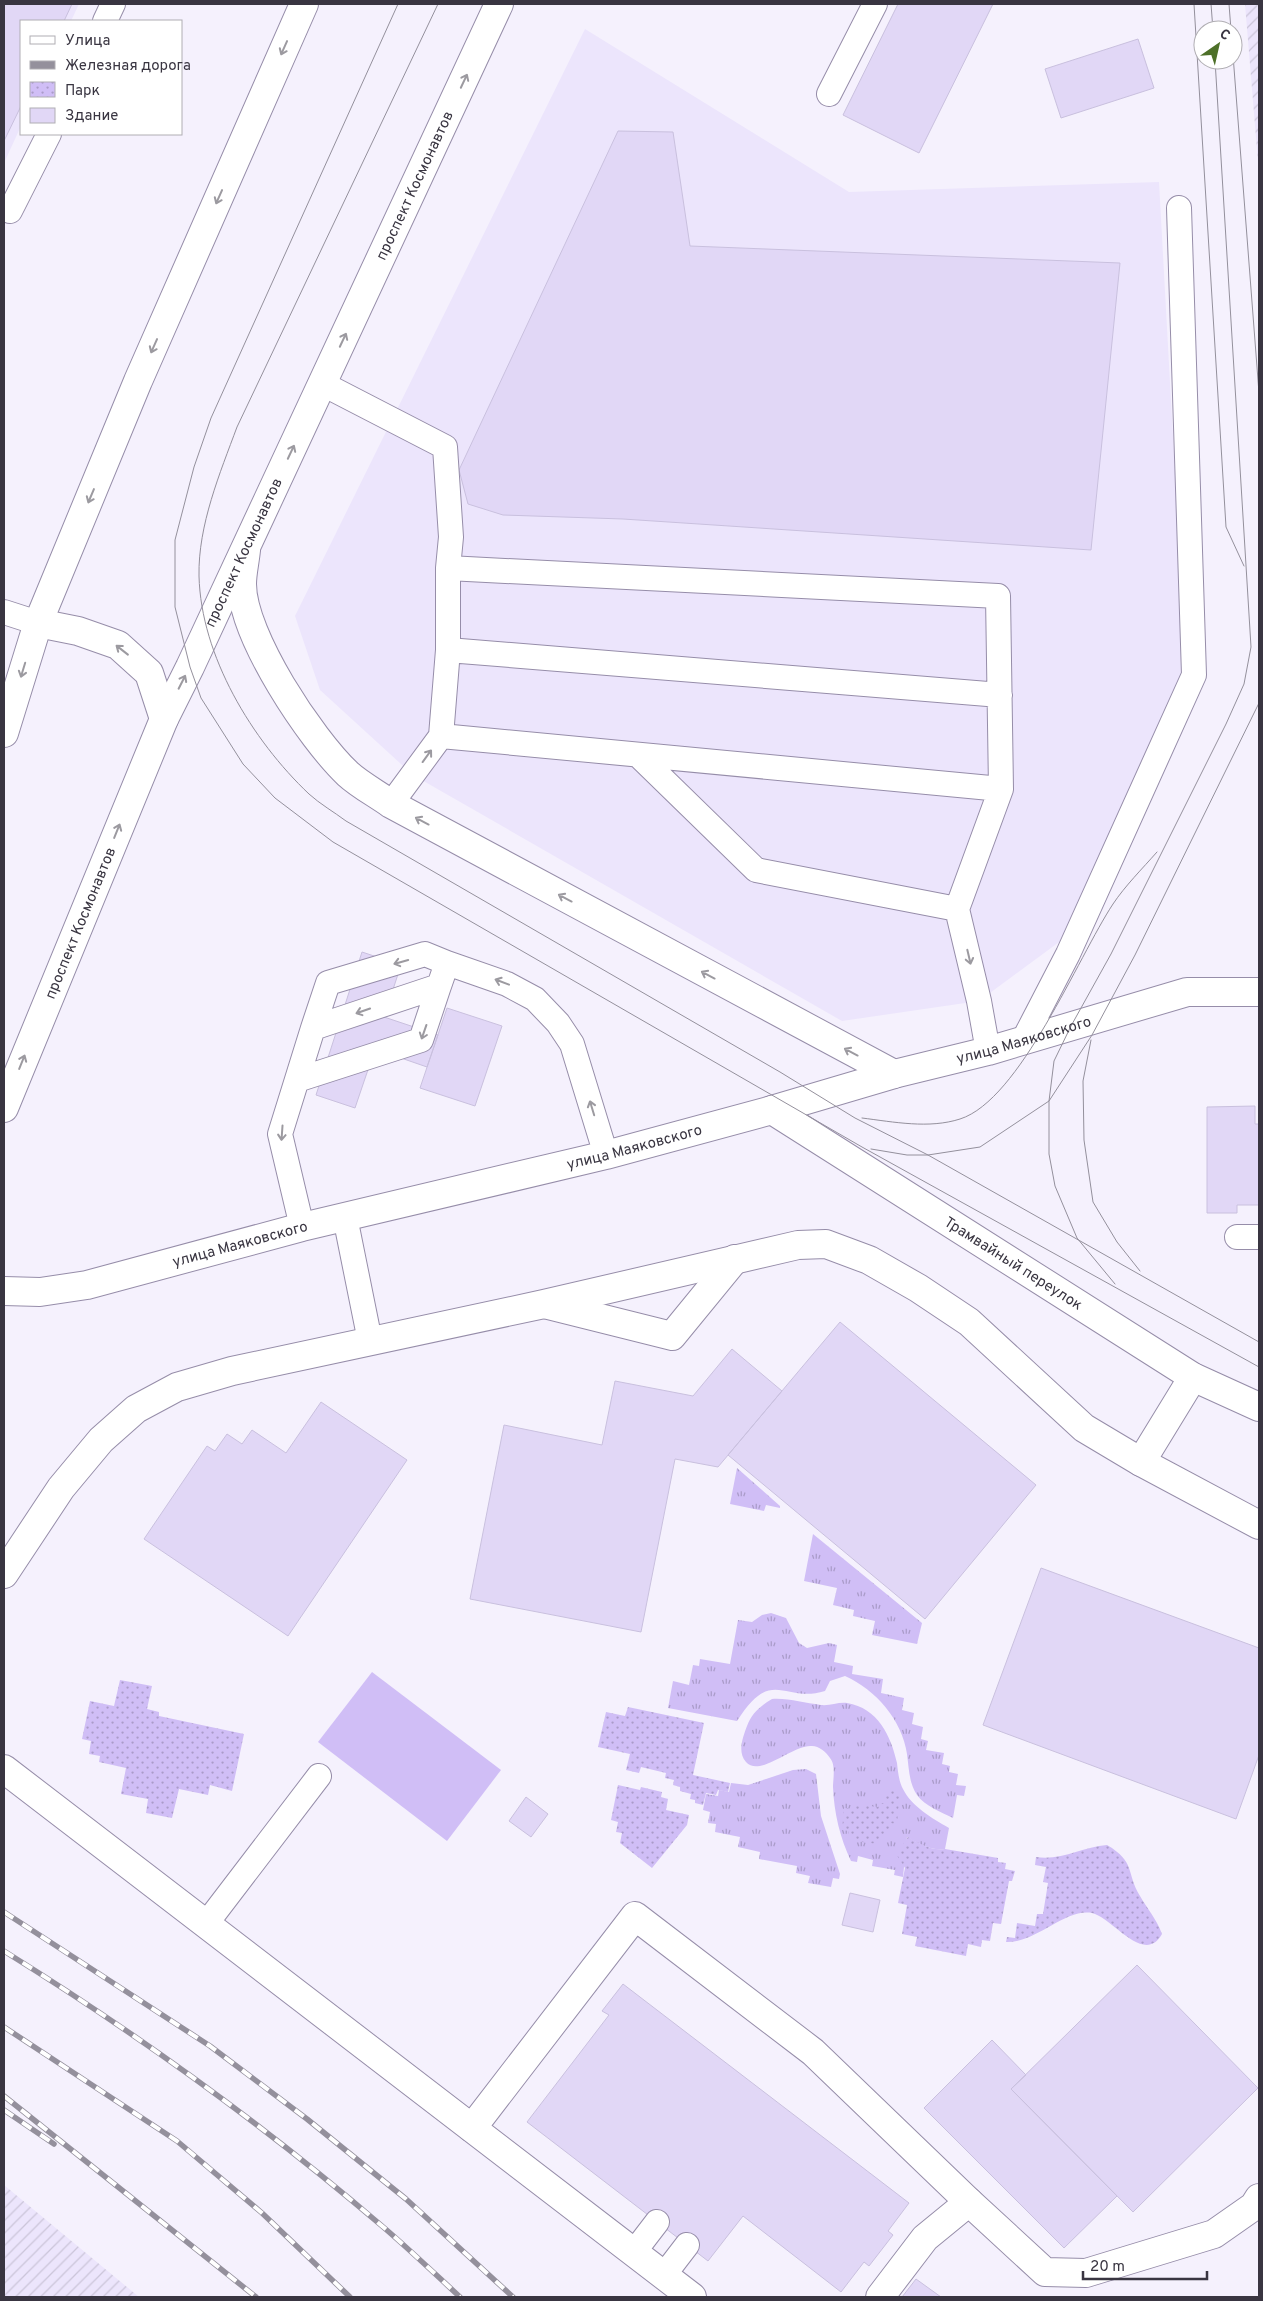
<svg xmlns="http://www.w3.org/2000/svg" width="1263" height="2301" font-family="Overpass,sans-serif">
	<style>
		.built { fill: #ece5fc }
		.industrial { fill: url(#industrial-furrows) }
		.grass { fill: url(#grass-tufts) }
		.park { fill: url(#park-dots) }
		.pitch { fill: #d0bef6 }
		.building { fill: #e1d7f6; stroke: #c9c0de }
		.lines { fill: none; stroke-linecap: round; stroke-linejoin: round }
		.lane-casing { stroke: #968da9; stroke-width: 26 }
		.street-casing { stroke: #968da9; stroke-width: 30 }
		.secondary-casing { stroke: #968da9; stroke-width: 30 }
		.primary-casing { stroke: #968da9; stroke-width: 30 }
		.lane { stroke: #fff; stroke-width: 24 }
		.street { stroke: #fff; stroke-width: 28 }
		.secondary { stroke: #fff; stroke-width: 28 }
		.primary { stroke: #fff; stroke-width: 28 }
		.tram { stroke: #94909c; stroke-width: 1 }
		.rail-casing { stroke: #94909c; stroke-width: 5.5 }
		.rail { stroke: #fff; stroke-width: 4; stroke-dasharray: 11; stroke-linecap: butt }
		.oneway { stroke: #9c9aa0 }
		.labels { text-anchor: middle; stroke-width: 5; stroke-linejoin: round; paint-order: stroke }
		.street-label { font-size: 15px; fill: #393541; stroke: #fff }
	</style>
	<defs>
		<pattern id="industrial-furrows" width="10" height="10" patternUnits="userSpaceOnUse" patternTransform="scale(1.25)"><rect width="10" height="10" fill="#ece5fc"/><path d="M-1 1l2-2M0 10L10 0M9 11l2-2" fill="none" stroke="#cbc5d9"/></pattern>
		<pattern id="grass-tufts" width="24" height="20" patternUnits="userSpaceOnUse" patternTransform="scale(1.25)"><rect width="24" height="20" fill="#d0bef6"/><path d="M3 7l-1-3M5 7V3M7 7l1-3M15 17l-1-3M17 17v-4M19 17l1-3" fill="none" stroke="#aa9bc9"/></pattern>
		<pattern id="park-dots" width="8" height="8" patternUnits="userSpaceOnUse" patternTransform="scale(1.25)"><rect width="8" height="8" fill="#d0bef6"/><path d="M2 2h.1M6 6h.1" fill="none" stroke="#aa9bc9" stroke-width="1.8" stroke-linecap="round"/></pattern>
	</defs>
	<rect width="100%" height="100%" fill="#f5f1fd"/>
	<!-- built -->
	<path class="built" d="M 4,4 L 79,4 L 71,21 L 21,21 L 21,126 L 4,163 Z
		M 585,29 L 849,192 L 1159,182 L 1186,674 L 1070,934 L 979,1001 L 842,1021 L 413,775 L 320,690 L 295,616 Z"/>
	<!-- industrial -->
	<path class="industrial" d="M 1245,4 L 1259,4 L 1259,174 Z
		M 4,2185 L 139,2297 L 4,2297 Z"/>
	<!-- grass -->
	<path class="grass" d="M 737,1468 L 780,1506 L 780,1508 L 766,1505 L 764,1511 L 730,1504 Z
		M 813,1534 L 922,1623 L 917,1644 L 872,1635 L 875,1621 L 853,1616 L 854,1610 L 833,1605 L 837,1588 L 804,1581 Z
		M 771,1613 L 786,1618 L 799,1643 L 807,1648 L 829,1643 L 837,1645 L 834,1662 L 853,1666 L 852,1674 L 883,1679 L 881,1693 L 904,1698 L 902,1710 L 914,1713 L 912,1724 L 923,1727 L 921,1739 L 928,1741 L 926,1750 L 944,1753 L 942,1764 L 950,1766 L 949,1772 L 958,1774 L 956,1785 L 966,1786 L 964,1796 L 957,1795 L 953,1818 C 941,1812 925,1806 917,1795 C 909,1783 909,1769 907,1754 C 902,1720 876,1690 845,1676 L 830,1681 L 825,1691 C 784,1704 772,1665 737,1721 L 668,1708 L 673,1681 L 689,1685 L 693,1665 L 699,1666 L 700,1659 L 730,1664 L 738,1620 L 752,1622 L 762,1615 Z
		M 772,1699 C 789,1698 804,1703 821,1705 C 830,1706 838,1702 847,1703 C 878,1708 891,1736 897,1763 C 898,1772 899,1782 903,1789 C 912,1807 932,1818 949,1828 L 945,1849 C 931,1851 919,1844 907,1837 L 903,1877 L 894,1875 L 895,1870 L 872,1866 L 873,1860 L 858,1856 L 857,1862 L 851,1861 C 840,1838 834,1813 833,1787 C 833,1779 836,1765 830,1758 C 826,1752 819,1746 812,1746 C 793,1744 760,1778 746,1762 C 737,1752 743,1737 747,1726 C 752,1713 760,1706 772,1699 Z
		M 806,1769 L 816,1774 L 821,1816 L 840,1874 L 839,1879 L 833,1878 L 831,1887 L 808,1883 L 810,1876 L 796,1873 L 797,1866 L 759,1859 L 760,1852 L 738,1847 L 740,1837 L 715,1832 L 716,1824 L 708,1823 L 710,1812 L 703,1810 L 706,1794 L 718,1796 L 719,1790 L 729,1792 L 731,1783 L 748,1785 L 793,1770 Z"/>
	<!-- park -->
	<path class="park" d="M 120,1680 L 152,1686 L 147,1709 L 159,1712 L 159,1716 L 244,1734 L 232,1791 L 210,1785 L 208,1795 L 179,1789 L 172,1818 L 146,1813 L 148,1799 L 121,1794 L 126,1768 L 99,1762 L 100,1756 L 89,1754 L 91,1741 L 82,1739 L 90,1701 L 114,1706 Z
		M 628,1707 L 704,1723 L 693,1775 L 730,1783 L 728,1792 L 718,1790 L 716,1795 L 706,1793 L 703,1805 L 695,1803 L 695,1800 L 690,1799 L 691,1794 L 680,1791 L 680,1787 L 673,1785 L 674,1780 L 665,1778 L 666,1773 L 641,1767 L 639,1773 L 626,1770 L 630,1754 L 598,1747 L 606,1712 L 625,1716 Z
		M 618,1785 L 640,1790 L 641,1787 L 662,1792 L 661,1797 L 668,1799 L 666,1810 L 689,1815 L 687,1825 L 652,1868 L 620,1843 L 622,1833 L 616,1832 L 618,1822 L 611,1820 Z
		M 886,1790 L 900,1792 L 897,1824 L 890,1823 L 889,1833 L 885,1833 L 885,1841 L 878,1841 L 878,1844 L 854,1841 L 854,1836 L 848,1835 L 849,1831 L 842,1830 L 844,1808 L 856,1809 L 856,1805 L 879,1807 L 879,1803 L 885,1803 Z
		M 908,1837 C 920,1844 931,1851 945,1849 L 998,1858 L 998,1862 L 1006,1863 L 1005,1869 L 1015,1871 L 1012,1881 L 1009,1881 L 1001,1924 L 993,1923 L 990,1941 L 982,1940 L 981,1947 L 968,1944 L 966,1956 L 915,1946 L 917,1937 L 902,1934 L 907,1905 L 898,1903 L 905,1868 L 896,1854 Z
		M 1107,1845 C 1136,1862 1126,1873 1140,1896 C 1148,1910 1156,1918 1162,1934 C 1144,1966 1113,1918 1092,1913 C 1065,1908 1037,1943 1006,1942 L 1007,1937 L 1015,1938 L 1017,1923 L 1035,1926 L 1037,1914 L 1043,1914 L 1048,1883 L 1043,1882 L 1046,1867 L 1035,1865 L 1036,1857 C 1061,1861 1082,1847 1107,1845 Z"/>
	<!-- pitch -->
	<path class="pitch" d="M 372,1672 L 501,1770 L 447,1841 L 318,1742 Z"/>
	<!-- building -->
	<path class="building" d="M 4,4 L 72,4 L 64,21 L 21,21 L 21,106 L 4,141 Z
		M 898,4 L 993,4 L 919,153 L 843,115 Z
		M 1138,39 L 1154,88 L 1061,118 L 1045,69 Z
		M 618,131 L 673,132 L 690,246 L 1120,263 L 1091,550 L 623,519 L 503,515 L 468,504 L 459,470 Z
		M 362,952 L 401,965 L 384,1017 L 438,1035 L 427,1067 L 375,1049 L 355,1108 L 316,1095 Z
		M 447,1008 L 502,1026 L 475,1106 L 420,1088 Z
		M 1255,1106 L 1255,1124 L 1259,1124 L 1259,1205 L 1237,1205 L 1237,1213 L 1207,1213 L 1207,1107 Z
		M 840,1322 L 1036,1485 L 925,1619 L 728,1455 Z
		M 732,1349 L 782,1391 L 718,1467 L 675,1459 L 641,1632 L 470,1599 L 504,1425 L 602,1445 L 615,1381 L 693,1396 Z
		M 321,1402 L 407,1460 L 288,1636 L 144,1539 L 207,1446 L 215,1451 L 227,1434 L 242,1444 L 252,1430 L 286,1453 Z
		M 1041,1568 L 1259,1648 L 1259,1755 L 1236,1819 L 983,1725 Z
		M 526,1797 L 548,1814 L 531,1837 L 509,1821 Z
		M 850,1893 L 880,1900 L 873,1932 L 842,1925 Z
		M 1137,1965 L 1258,2088 L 1133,2212 L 1011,2089 Z
		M 623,1984 L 909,2203 L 888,2231 L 893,2235 L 869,2266 L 864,2262 L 841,2292 L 743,2216 L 708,2261 L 527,2122 L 609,2015 L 602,2011 Z
		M 992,2040 L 1026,2075 L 1011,2089 L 1117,2196 L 1064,2248 L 924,2108 Z
		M 916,2279 L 941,2297 L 902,2297 Z"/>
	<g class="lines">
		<defs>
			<path id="lane" d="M 105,21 L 113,4
				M 829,94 L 875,4
				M 4,208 L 10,211 L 49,134
				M 323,384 L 445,447 L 451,537 L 448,568 L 448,650 L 441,736 L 391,804
				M 448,568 L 998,596 L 1001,789 L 957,909 L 979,1001 L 988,1051
				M 4,612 L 38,623
				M 448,650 L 1000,695
				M 441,736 L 1001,789
				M 639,756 L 756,870 L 957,909
				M 313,1028 L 328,983 L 425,954 L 447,963
				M 1024,1039 L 1068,954 L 1194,675 L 1179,208
				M 297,1080 L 421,1040 L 439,986
				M 345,1217 L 370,1341
				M 302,1227 L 280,1134 L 313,1028 L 439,986 L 447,963 L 507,984 L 535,999 L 558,1023 L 572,1044 L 606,1155
				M 1237,1237 L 1259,1237
				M 206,1924 L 319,1776
				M 634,2252 L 657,2222
				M 664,2275 L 687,2245"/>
			<g id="street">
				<path id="s1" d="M 772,1110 L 1193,1377 L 1259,1407"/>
				<path d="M 548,1305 L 672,1336 L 735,1259"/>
				<path d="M 1193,1377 L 1141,1462 L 1259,1525"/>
				<path d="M 4,1574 L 61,1488 L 101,1440 L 136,1409 L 177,1387 L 232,1371 L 544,1304 L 798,1245 L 826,1244 L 869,1260 L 918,1288 L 969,1322 L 1084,1428 L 1141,1462"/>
				<path d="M 4,1769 L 692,2297"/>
				<path d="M 472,2128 L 635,1916 L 813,2052 L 969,2202"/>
				<path d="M 880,2297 L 925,2238 L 969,2202 L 1045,2272 L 1086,2273 L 1214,2234 L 1254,2206 L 1259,2198"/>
			</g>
			<g id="secondary">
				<path d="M 246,550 C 245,561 242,573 242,584 C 242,636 311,739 348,774 C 360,785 377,794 391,804 L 894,1074"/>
				<path id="s2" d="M 4,1291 L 40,1292 L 87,1285 L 302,1227 L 606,1155 L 772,1110 L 894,1074 L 988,1051 L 1187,992 L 1259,992"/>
			</g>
			<g id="primary">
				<path d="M 38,623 L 78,631 L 118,645 L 149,673 L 164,719"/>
				<path d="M 4,733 L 38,623 L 138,381 L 304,4"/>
				<path id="s3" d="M 4,1108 L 164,719 L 190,667 L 499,4"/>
			</g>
		</defs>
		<!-- lane casing -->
		<use href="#lane" class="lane-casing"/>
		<!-- street casing -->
		<use href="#street" class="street-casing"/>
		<!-- secondary casing -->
		<use href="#secondary" class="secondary-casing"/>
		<!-- primary casing -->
		<use href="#primary" class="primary-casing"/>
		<!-- lane -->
		<use href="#lane" class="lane"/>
		<!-- street -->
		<use href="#street" class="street"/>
		<!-- secondary -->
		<use href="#secondary" class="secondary"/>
		<!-- primary -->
		<use href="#primary" class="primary"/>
		<!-- tram -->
		<path class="tram" d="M 398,4 L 211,418 L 194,467 L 175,540 L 175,607 L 190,667 L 201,698 L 243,764 L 275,798 L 333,842 L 862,1147 L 1259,1367
			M 438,4 L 237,427 C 220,473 198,525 199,576 C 201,656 252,740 309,794 C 320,804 334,812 346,821 L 780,1072 L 855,1118 L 928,1155 L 1259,1342
			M 1194,4 L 1226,527 L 1244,566
			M 1211,4 L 1213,30
			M 1229,4 L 1231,30
			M 1233,55 L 1259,393
			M 1091,1040 L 1083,1081 L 1084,1140 L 1093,1202 L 1117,1242 L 1140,1271
			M 862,1118 C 894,1122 929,1129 960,1119 C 1020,1100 1078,957 1113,904 C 1125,886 1142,869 1157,852
			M 871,1149 L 907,1155 L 928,1155 L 980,1147 L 1049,1101 L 1092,1035 L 1135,955 L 1259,703
			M 1115,1284 L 1077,1238 L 1055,1186 L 1049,1154 L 1049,1101 L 1054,1061 L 1071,1026 L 1111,954 L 1226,724 L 1244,684 L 1251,647 L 1215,60"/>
		<defs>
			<path id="rail" d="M 4,1912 L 210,2046 L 307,2119 L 406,2199 L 513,2297
				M 4,1951 C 136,2033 264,2125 382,2226 C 409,2249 434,2273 460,2297
				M 4,2027 L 177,2141 L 262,2213 L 350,2297
				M 4,2096 L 256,2297
				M 4,2110 L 54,2144"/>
		</defs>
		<!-- rail casing -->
		<use href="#rail" class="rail-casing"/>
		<!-- rail -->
		<use href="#rail" class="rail"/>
	</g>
	<!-- one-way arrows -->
	<defs><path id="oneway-shaft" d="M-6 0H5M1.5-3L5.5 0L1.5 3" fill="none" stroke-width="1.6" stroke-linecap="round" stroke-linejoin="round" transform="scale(1.25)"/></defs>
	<g class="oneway">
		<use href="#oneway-shaft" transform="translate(284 48) rotate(114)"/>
		<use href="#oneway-shaft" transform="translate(464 81) rotate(-65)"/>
		<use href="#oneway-shaft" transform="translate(219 197) rotate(114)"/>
		<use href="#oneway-shaft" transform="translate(343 340) rotate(-65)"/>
		<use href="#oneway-shaft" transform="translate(154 346) rotate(114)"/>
		<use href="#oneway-shaft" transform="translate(291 452) rotate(-65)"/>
		<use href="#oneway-shaft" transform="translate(91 496) rotate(113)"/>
		<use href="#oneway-shaft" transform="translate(122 650) rotate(-142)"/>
		<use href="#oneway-shaft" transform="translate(23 670) rotate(107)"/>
		<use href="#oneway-shaft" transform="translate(182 682) rotate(-63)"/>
		<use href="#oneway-shaft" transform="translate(427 756) rotate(-54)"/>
		<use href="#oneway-shaft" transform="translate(422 821) rotate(-152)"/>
		<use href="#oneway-shaft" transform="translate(117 831) rotate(-68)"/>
		<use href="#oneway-shaft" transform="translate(565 898) rotate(-152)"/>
		<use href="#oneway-shaft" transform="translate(969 957) rotate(77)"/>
		<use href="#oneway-shaft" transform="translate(401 962) rotate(164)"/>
		<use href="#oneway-shaft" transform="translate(708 975) rotate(-152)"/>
		<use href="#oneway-shaft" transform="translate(502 982) rotate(-159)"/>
		<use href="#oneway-shaft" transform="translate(363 1011) rotate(161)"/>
		<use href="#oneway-shaft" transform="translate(424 1032) rotate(109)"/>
		<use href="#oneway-shaft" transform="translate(851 1052) rotate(-152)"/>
		<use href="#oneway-shaft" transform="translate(22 1062) rotate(-68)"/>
		<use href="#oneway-shaft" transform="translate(592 1108) rotate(-107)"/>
		<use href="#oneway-shaft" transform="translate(282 1133) rotate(94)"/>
	</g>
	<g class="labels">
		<!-- street labels -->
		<g class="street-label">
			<text dy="5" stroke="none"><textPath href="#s3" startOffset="1010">проспект Космонавтов</textPath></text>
			<text dy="5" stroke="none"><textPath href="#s3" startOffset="605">проспект Космонавтов</textPath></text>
			<text dy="5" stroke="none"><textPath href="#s3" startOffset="200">проспект Космонавтов</textPath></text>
			<text dy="5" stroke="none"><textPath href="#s2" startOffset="1052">улица Маяковского</textPath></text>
			<text dy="5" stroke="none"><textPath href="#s2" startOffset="648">улица Маяковского</textPath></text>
			<text dy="5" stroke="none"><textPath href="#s2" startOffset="242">улица Маяковского</textPath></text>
			<text dy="5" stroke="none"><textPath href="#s1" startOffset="286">Трамвайный переулок</textPath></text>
		</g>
	</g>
	<!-- border -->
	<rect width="1263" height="2301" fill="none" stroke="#393541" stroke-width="10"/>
	<!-- legend -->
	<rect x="20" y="20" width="162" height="115" fill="#ffffff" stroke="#b0aeb3"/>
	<rect x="30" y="36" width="25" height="8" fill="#ffffff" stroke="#b0aeb3"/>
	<text x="65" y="45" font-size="15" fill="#393541">Улица</text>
	<rect x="30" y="61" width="25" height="8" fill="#94909c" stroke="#b0aeb3"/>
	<text x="65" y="70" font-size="15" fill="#393541">Железная дорога</text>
	<rect x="30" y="82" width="25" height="15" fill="url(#park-dots)" stroke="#b0aeb3"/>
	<text x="65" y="95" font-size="15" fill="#393541">Парк</text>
	<rect x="30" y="108" width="25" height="15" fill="#e1d7f6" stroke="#b0aeb3"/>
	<text x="65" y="120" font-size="15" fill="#393541">Здание</text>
	<!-- north arrow -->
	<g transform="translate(1218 45) rotate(34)"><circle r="24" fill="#ffffff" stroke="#b0aeb3"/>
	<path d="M0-4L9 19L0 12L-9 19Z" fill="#4d7028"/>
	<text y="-8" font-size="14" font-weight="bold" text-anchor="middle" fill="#393541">С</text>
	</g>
	<!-- scale -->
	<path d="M1083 2271v8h124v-8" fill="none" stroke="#393541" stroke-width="2.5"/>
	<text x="1090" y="2271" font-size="15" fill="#393541" stroke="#ffffff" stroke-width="4" paint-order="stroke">20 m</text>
</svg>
